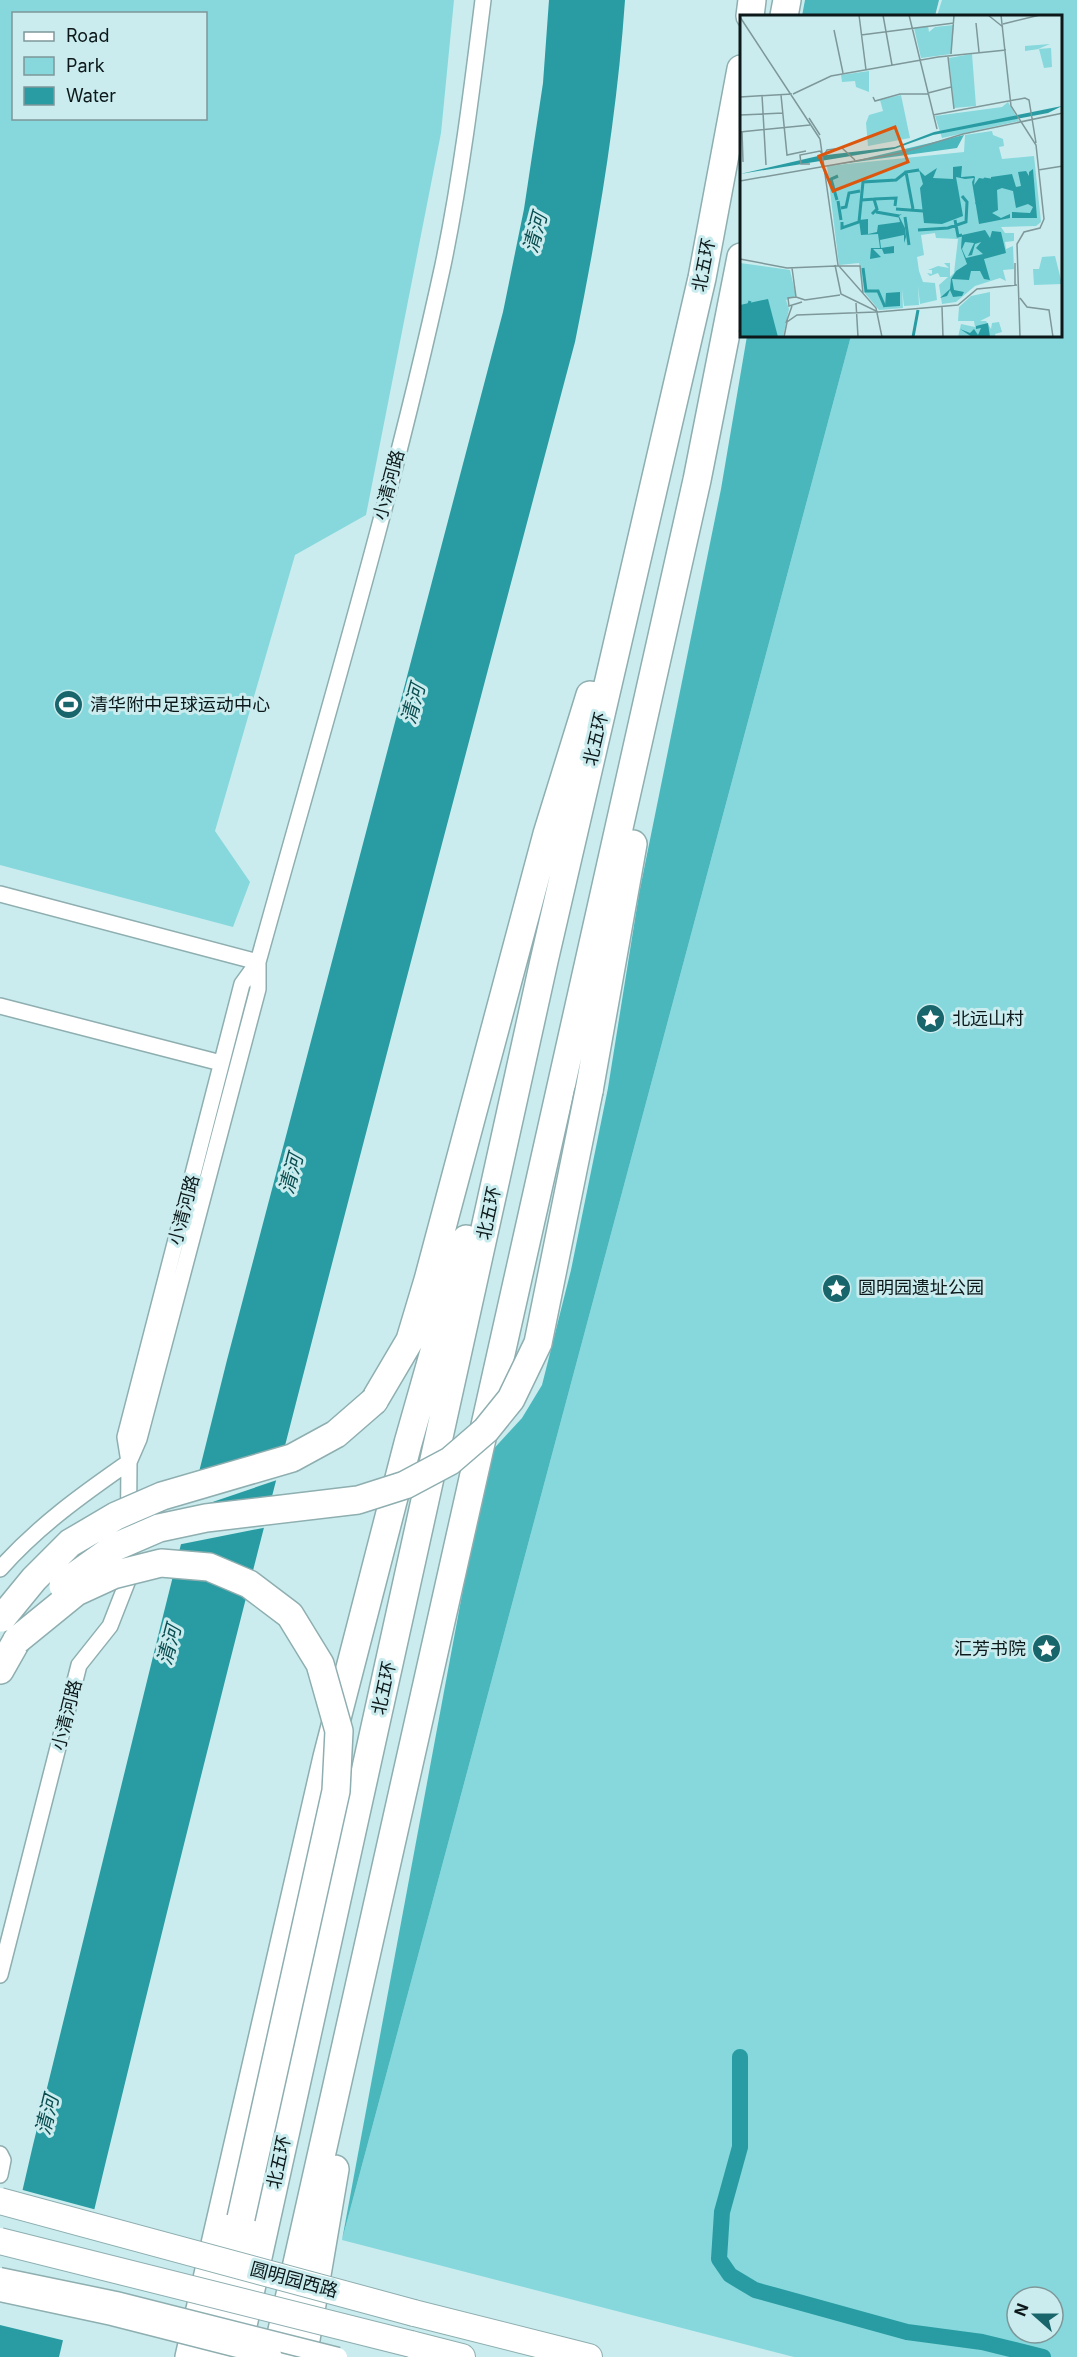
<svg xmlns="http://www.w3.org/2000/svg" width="1077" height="2357" font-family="Inter,'Noto Sans SC',sans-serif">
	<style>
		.green { fill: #86d8dc; fill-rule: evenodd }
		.forest { fill: #4ab7bd }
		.water { fill: #289ca2 }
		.pier { fill: #caecee }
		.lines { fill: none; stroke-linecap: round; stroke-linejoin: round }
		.canal { stroke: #289ca2; stroke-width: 16 }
		.minor-casing { stroke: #8eaeb0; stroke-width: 18 }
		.trunk-casing { stroke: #8eaeb0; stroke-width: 28 }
		.motorway-casing { stroke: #8eaeb0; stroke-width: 30 }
		.minor { stroke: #fff; stroke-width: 15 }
		.trunk { stroke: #fff; stroke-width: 26 }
		.motorway { stroke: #fff; stroke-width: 27 }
		.tertiary-bridge-casing { stroke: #8eaeb0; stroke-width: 21; stroke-linecap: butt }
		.trunk-bridge-casing { stroke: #8eaeb0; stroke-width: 28; stroke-linecap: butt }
		.motorway-bridge-casing { stroke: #8eaeb0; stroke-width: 30; stroke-linecap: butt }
		.tertiary-bridge { stroke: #fff; stroke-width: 18 }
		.trunk-bridge { stroke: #fff; stroke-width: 26 }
		.motorway-bridge { stroke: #fff; stroke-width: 27 }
		.labels { text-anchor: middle; stroke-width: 6; stroke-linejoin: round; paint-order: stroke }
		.street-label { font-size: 18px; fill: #0c1819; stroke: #caecee }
		.poi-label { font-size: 18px; fill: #0c1819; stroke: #caecee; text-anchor: start }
		.water-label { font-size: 20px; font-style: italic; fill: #0a4d50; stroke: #caecee }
		.inset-river { fill: none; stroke: #289ca2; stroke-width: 3 }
		.inset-road { fill: none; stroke: #7e9799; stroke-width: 1.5 }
		.view { fill: #dd560d; fill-opacity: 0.15; stroke: #dd560d; stroke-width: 3 }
		.inset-edge { fill: none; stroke: #0c1819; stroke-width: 3 }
	</style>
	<rect width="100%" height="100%" fill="#caecee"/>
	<!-- green -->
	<path class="green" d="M 0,0 L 454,0 L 441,133 L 366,515 L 295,555 L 215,831 L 250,882 L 233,927 L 0,865 ZM 14,14 L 206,14 L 206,118 L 14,118 Z
		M 942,0 L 1077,0 L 1077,2357 L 794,2357 L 342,2240 L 851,336 L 1060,336 L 1060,16 L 937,16 ZM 1017,2297 L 1053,2297 L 1053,2333 L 1017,2333 Z"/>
	<!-- forest -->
	<path class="forest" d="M 805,0 L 939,0 L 935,16 L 802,16 Z
		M 747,336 L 851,336 L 342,2240 L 488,1455 L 522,1418 L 542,1385 L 571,1270 L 608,1088 L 639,894 L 721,489 Z"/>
	<!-- water -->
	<path class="water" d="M 549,0 L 625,0 C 617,116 598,229 575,342 C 397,1012 219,1682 59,2357 L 0,2357 L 0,2287 L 33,2145 L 161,1624 L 227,1360 L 503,312 L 524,209 L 543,83 Z"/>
	<!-- pier -->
	<path class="pier" d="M 285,1459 L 280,1479 L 186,1511 L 191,1490 Z
		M 273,1507 L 268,1527 L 177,1545 L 182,1525 Z
		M 19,2189 L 97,2210 L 66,2341 L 0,2325 L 0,2274 Z"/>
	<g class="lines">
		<!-- canal -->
		<path class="canal" d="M 740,2057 L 740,2147 L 722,2212 L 719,2259 L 730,2275 L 755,2290 L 907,2332 L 982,2342 L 1043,2357"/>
		<defs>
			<path id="minor" d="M 0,894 L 258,962
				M 0,1006 L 221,1063
				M 129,1462 L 139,1439 L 258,989 L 258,962 C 322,731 392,500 443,265 C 461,178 472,89 483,0
				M 0,1569 C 38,1526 83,1494 129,1462
				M 0,1975 L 79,1665 L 110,1626 L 128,1580 L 129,1462 L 125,1437 L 242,984 L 258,962
				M 0,2154 L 3,2160 L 0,2175"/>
			<path id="trunk" d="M 414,2313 L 589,2357
				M 411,2344 L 462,2357"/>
			<path id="motorway" d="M 750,16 L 752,0
				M 784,16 L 787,0
				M 589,1091 L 633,844
				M 374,1401 L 410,1340 L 428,1280 L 547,834 L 590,695
				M 0,1670 L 17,1640
				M 189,2357 L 327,1757 L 408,1443 L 466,1239
				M 211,2357 L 241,2218
				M 236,2357 L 544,961 L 702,278 L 741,69
				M 276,2357 L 697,480 L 741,257
				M 303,2357 L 335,2169"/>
		</defs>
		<!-- minor casing -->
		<use href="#minor" class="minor-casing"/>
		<!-- trunk casing -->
		<use href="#trunk" class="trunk-casing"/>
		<!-- motorway casing -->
		<use href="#motorway" class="motorway-casing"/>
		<!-- minor -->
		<use href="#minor" class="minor"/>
		<!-- trunk -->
		<use href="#trunk" class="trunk"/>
		<!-- motorway -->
		<use href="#motorway" class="motorway"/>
		<defs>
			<path id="tertiary-bridge" d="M 0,2277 L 116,2301 L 338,2357
				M 0,2292 L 112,2316 L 273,2357"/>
			<path id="trunk-bridge" d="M 0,2201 L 414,2313
				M 0,2241 L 411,2344"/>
			<path id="motorway-bridge" d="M 63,1586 L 69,1580 L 115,1547 L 159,1528 L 206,1518 L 358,1500 L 405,1485 L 450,1461 L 486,1430 L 511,1399 L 538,1343 L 589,1091
				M 2,1618 L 34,1579 L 70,1543 L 116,1516 L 162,1496 L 292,1458 L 336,1434 L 374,1401
				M 17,1640 L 76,1592 L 113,1575 L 161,1563 L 209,1567 L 249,1584 L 290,1615 L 320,1664 L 339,1731 L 336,1791 L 241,2218"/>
		</defs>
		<!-- tertiary-bridge casing -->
		<use href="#tertiary-bridge" class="tertiary-bridge-casing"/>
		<!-- trunk-bridge casing -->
		<use href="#trunk-bridge" class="trunk-bridge-casing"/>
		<!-- motorway-bridge casing -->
		<use href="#motorway-bridge" class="motorway-bridge-casing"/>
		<!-- tertiary-bridge -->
		<use href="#tertiary-bridge" class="tertiary-bridge"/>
		<!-- trunk-bridge -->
		<use href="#trunk-bridge" class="trunk-bridge"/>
		<!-- motorway-bridge -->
		<use href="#motorway-bridge" class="motorway-bridge"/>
	</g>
	<!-- icons -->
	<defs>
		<symbol id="stadium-disc" viewBox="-11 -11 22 22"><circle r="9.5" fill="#18666b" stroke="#caecee"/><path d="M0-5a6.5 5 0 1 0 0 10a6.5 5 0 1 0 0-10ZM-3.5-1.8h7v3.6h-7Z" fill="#fff"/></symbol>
		<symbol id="sight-disc" viewBox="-11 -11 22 22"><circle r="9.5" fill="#18666b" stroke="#caecee"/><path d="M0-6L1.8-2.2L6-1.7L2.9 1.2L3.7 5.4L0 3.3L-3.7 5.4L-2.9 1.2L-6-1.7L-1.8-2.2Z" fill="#fff"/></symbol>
	</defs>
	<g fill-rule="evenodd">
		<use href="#stadium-disc" x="52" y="688" width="33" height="33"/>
		<use href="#sight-disc" x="914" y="1002" width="33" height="33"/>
		<use href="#sight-disc" x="820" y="1272" width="33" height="33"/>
		<use href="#sight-disc" x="1030" y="1632" width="33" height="33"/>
	</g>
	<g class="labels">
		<!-- street labels -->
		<g class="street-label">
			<text transform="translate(704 265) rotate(-79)" y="6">北五环</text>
			<text transform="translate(389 485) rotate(-75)" y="6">小清河路</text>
			<text transform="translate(596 739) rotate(-77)" y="6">北五环</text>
			<text transform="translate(184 1210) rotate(-75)" y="6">小清河路</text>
			<text transform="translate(489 1213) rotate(-78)" y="6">北五环</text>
			<text transform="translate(384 1688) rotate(-78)" y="6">北五环</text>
			<text transform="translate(67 1715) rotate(-76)" y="6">小清河路</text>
			<text transform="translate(279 2162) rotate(-78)" y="6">北五环</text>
			<text transform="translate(294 2280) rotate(15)" y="6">圆明园西路</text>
		</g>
		<!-- poi labels -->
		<g class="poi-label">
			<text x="90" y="711">清华附中足球运动中心</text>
			<text x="952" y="1025">北远山村</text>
			<text x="858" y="1294">圆明园遗址公园</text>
			<text x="1026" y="1655" text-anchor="end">汇芳书院</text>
		</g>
		<!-- water labels -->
		<g class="water-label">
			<text transform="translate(535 233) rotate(-75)" y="7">清河</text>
			<text transform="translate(413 704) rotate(-75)" y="7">清河</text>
			<text transform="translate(291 1174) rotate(-75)" y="7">清河</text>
			<text transform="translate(169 1645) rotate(-75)" y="7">清河</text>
			<text transform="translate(47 2115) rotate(-76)" y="7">清河</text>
		</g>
	</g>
	<!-- overview -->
	<g transform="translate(740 15)">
		<rect width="322" height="322" fill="#caecee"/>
		<path d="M 214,10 L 211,39 L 181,43 L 174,13 L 188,11 L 189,17 L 195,12 ZM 310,29 L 298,34 L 311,33 L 312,52 L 304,53 L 299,34 L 285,36 L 285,31 ZM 232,39 L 236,91 L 214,93 L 209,43 ZM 129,56 L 129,77 L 116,72 L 115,66 L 102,67 L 101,60 ZM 161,80 L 170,123 L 128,131 L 126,108 L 129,100 L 143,96 L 140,85 ZM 268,87 L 279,106 L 202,123 L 195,101 L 262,92 ZM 252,116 L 253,120 L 263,124 L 264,131 L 259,132 L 262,144 L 294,141 L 301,207 L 296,211 L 261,212 L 265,218 L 274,218 L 274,226 L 265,227 L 266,234 L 273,231 L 274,254 L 263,255 L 266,266 L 260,263 L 235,271 L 216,287 L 202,289 L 199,270 L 208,262 L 200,262 L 198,258 L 190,261 L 187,258 L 192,259 L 192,255 L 188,255 L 198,251 L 209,253 L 204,248 L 210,248 L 210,262 L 214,258 L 218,224 L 196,223 L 195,218 L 181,220 L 184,240 L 177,242 L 179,256 L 183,267 L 195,268 L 197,285 L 180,289 L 178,271 L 179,290 L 164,291 L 162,274 L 163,293 L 139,295 L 124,277 L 119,248 L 99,250 L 87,151 L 224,137 L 225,120 ZM 315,241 L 322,269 L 294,270 L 293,254 L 299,254 L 302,242 ZM 0,248 L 50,255 L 56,281 L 46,285 L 49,294 L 43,322 L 0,322 ZM 250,277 L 250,301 L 240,306 L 246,306 L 251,314 L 252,308 L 259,307 L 262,317 L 255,319 L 256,322 L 218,322 L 221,309 L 235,312 L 234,306 L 218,306 L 219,292 L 231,281 Z" fill="#86d8dc"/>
		<path d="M 224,120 L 217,133 L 87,151 L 114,146 Z" fill="#4ab7bd"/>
		<path d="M 322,91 L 308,98 L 193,120 L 154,134 L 0,159 L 78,141 L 155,132 L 194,117 ZM 222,151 L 221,162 L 234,161 L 235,162 L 234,170 L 239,163 L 251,165 L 251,162 L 272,159 L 276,172 L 281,171 L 278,157 L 286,156 L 289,161 L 289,157 L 293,154 L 297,203 L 272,203 L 272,197 L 290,198 L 293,192 L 288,189 L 276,193 L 273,176 L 262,173 L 257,175 L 258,195 L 252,198 L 261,203 L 270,199 L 270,203 L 239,209 L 232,167 L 234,163 L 225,164 L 216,162 L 223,201 L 202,209 L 184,208 L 180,173 L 183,169 L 179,155 L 185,161 L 197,153 L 193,163 L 213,164 L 213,152 ZM 162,199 L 159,201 L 165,213 L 166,222 L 164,228 L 164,220 L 140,225 L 141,233 L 154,231 L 154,238 L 144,239 L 142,234 L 133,234 L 141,242 L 130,244 L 131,233 L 140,233 L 138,219 L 121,220 L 119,205 L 128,204 L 128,219 L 137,217 L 138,210 L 160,207 L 158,200 ZM 245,215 L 250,223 L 252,216 L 261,217 L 266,238 L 244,244 L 250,265 L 244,264 L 240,256 L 231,256 L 229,265 L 212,264 L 214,275 L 224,277 L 222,281 L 213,282 L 210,275 L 207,281 L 200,283 L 210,274 L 211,264 L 216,256 L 227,249 L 221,233 L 222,220 ZM 225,227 L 234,228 L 228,241 L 232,240 L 235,229 L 241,227 L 236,233 L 243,239 L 226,243 L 222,234 ZM 160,277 L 160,291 L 145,292 L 146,278 ZM 28,284 L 38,322 L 0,322 L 0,290 ZM 248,308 L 250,322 L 232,322 L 220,314 L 230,318 L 234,314 L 238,320 L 241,313 L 236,314 L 236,311 Z" fill="#289ca2" fill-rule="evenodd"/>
		<path class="inset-river" d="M 134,184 L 156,183 L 155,191M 97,185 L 91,164 L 98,161M 122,185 L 134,184 L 137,194 L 132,199M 98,186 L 101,205M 236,189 L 248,178 L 242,167 L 245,164 L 268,168 L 274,174M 101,193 L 106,192 L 109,178 L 120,176M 156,194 L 183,196M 173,194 L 166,157 L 179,155M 136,197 L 159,201M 165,202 L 169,230M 215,205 L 218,221 L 222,220M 102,207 L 102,213 L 119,207 L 123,167 L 156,165 L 166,157M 178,215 L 208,213 L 226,207 L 227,187 L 222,181M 123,253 L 126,276 L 138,276 L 145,292M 0,293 L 19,299 L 27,312 L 27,322M 0,317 L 10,286M 173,322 L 178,295"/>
		<path class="inset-road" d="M 119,0 L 126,55M 143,0 L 152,50M 169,0 L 197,114M 248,0 L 263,12M 261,0 L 271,91 L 296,130 L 304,204 L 300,213 L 284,217 L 277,229 L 280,322M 0,2 L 80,124M 236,8 L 239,37 L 236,8M 263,9 L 300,0M 94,15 L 103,58M 121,20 L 214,8M 211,39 L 214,0M 208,42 L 214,94M 188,78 L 211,72M 53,79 L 91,61 L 198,42 L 266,35M 22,80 L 26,150M 41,80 L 47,140 L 66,136M 0,82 L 52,79M 133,82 L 135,86 L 160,79 L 188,79M 0,100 L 43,98M 193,100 L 285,83 L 289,85 L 296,128M 69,103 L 80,120M 2,116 L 3,147M 0,117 L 70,110M 80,124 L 98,250 L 136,293 L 142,322M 84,140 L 87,135 L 102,133 L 115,145M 70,149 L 61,149 L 60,140 L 80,136 L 83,140M 298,155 L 323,151M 0,166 L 161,138 L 223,119 L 323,98M 0,244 L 47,253 L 96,251M 95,250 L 101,279 L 138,297 L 218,290 L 237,274 L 277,270M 96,251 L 120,251 L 123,278M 52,253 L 56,282M 275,270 L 275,248M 56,282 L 65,285 L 100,280M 56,282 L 48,283 L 49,291 L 62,287M 280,283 L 287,292 L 309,295 L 313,322M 116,288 L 118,322M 202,292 L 203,322M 46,308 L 52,291M 44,322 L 47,307 L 57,300 L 136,297"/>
		<path class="view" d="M 155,112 L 168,147 L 93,176 L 79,141 Z"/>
		<rect width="322" height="322" class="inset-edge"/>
	</g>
	<!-- legend -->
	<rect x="12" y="12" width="195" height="108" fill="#caecee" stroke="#7e9799" stroke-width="1.5"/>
	<rect x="24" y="32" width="30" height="9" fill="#ffffff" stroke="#7e9799" stroke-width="1.5"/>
	<text x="66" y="42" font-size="18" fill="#0c1819">Road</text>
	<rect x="24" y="57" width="30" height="18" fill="#86d8dc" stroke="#7e9799" stroke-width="1.5"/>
	<text x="66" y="72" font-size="18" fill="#0c1819">Park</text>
	<rect x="24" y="87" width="30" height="18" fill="#289ca2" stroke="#7e9799" stroke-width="1.5"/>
	<text x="66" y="102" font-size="18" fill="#0c1819">Water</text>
	<!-- north arrow -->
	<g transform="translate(1035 2315) rotate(291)"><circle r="28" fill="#caecee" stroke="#7e9799" stroke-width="1.5"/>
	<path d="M0-4.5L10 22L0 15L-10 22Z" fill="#18666b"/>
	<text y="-9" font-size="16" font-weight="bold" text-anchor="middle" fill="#0c1819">N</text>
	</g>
</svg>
